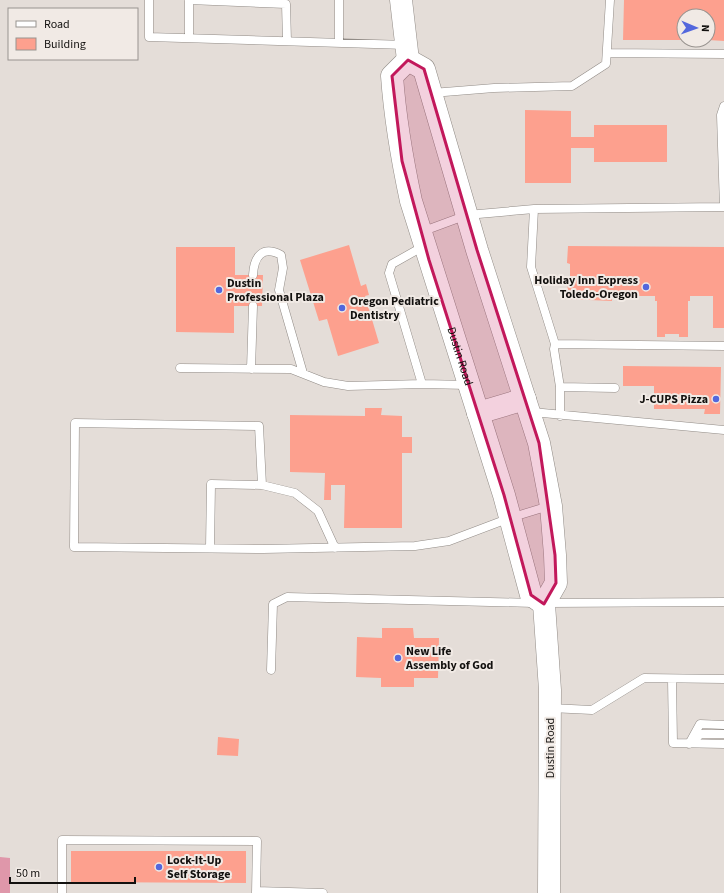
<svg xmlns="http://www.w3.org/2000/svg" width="724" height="893" font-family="'Source Sans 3',sans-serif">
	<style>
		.pitch { fill: #df97aa }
		.building { fill: #fda08e }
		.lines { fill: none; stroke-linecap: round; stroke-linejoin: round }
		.lane-casing { stroke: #918b86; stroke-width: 9 }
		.secondary-casing { stroke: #918b86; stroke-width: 23 }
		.lane { stroke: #fff; stroke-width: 8 }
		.secondary { stroke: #fff; stroke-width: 22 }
		.marked { fill: #c2185b; fill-opacity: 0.2; stroke: #c2185b; stroke-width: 3; stroke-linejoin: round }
		.poi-dot { fill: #5367dd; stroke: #f1eae5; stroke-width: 1.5 }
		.labels { text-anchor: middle; stroke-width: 4; stroke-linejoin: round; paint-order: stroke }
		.poi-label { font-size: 12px; font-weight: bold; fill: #13110f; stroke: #f1eae5; text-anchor: start }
		.street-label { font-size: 12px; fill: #13110f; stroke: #f1eae5 }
	</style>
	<rect width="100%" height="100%" fill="#e4ddd8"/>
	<!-- pitch -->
	<path class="pitch" d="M 0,857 L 10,858 L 10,893 L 0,893 Z"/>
	<!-- building -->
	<path class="building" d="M 624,0 L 724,0 L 724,41 L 708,40 L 708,16 L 684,16 L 684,40 L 623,40 Z
		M 525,110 L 571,111 L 571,137 L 594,137 L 594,125 L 667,125 L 667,162 L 594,162 L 594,148 L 571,148 L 571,183 L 525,183 Z
		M 349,245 L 361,286 L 366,284 L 369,295 L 365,296 L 379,343 L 338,356 L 327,319 L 319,321 L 300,260 Z
		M 568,246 L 724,247 L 724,328 L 713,328 L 713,296 L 690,296 L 690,301 L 688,301 L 688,337 L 679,337 L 679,334 L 665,334 L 665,337 L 657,337 L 657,301 L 655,301 L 655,296 L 612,296 L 612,301 L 567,299 L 568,279 L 570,279 L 570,264 L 567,263 Z
		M 176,247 L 235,247 L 235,275 L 263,275 L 262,306 L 234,306 L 234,333 L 176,332 Z
		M 623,366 L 721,367 L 720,414 L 704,414 L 705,409 L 654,409 L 654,386 L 623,386 Z
		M 365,408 L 382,408 L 381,415 L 402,416 L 402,437 L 412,437 L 412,453 L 402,453 L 402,528 L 344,528 L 345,485 L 331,485 L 331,500 L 324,500 L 325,473 L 290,472 L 290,415 L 365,416 Z
		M 382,628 L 413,628 L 414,638 L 439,638 L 438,678 L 414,678 L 414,687 L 381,687 L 381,678 L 356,677 L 357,637 L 382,638 Z
		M 218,737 L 239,739 L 238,756 L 217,755 Z
		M 71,851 L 246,851 L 246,883 L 71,882 Z"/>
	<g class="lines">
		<defs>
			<path id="lane" d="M 149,0 L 149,37 L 406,45
				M 189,0 L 286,4 L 287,41
				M 189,0 L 189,38
				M 339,42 L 339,0
				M 607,53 L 724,54
				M 432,93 L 494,88 L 572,86 L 606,64 L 610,0
				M 724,207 L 721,115 L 724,106
				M 534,209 L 531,267 L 555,344
				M 421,232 L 467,215 L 534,209 L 724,207
				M 424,246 L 392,264 L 389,273 L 422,384 L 468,385
				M 253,275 C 254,257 262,245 281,255 L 283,268 L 279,290 L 303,373
				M 180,368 L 291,369 L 324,382 L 348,386 L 422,384
				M 251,369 L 253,306
				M 560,387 L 615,388
				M 532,412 L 724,430
				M 560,416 L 560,387 L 554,349 L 555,344 L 724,346
				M 210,548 L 211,484 L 262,485
				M 335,548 L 318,511 L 295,493 L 262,485 L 259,426 L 75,423 L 74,547 L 263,549 L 415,546 L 449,541 L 510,518 L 549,506
				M 548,603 L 724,602
				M 271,670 L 273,604 L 287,597 L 534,603
				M 672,679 L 673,743 L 724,744
				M 550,708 L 592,710 L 644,678 L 724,679
				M 693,740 L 701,734 L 724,734
				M 689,744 L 700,724 L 724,725
				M 256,891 L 323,893
				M 62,893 L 62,840 L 257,841 L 256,893"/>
			<g id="secondary">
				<path d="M 401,0 L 408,60"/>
				<path d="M 408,60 L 424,69 L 477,250 L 539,443 L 551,506 L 555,555 L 556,583 L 544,604 L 550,690 L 549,893"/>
				<path id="s1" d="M 408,60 L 392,76 C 395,118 402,159 411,201 L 504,495 L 531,595 L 544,604"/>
				<path d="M 478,413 L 525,399"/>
			</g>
		</defs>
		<!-- lane casing -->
		<use href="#lane" class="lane-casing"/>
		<!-- secondary casing -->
		<use href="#secondary" class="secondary-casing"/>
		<!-- lane -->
		<use href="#lane" class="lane"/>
		<!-- secondary -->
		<use href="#secondary" class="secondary"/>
	</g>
	<!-- marked area -->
	<path class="marked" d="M 408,60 L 424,69 L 477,250 L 539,443 L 555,555 L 556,583 L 544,604 L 531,595 L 504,495 L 429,260 L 402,161 L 392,76 Z"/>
	<!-- markers -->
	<g class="poi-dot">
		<circle cx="646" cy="287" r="4"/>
		<circle cx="219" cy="290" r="4"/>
		<circle cx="342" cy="308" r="4"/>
		<circle cx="716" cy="399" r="4"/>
		<circle cx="398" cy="658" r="4"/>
		<circle cx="159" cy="867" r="4"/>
	</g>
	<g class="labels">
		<!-- poi labels -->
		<g class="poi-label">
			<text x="638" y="284" text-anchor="end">Holiday Inn Express<tspan x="638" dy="14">Toledo-Oregon</tspan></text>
			<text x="227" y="287">Dustin<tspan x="227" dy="14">Professional Plaza</tspan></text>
			<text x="350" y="305">Oregon Pediatric<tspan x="350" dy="14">Dentistry</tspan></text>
			<text x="708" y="403" text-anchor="end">J-CUPS Pizza</text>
			<text x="406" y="655">New Life<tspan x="406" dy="14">Assembly of God</tspan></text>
			<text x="167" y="864">Lock-It-Up<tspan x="167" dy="14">Self Storage</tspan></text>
		</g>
		<!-- street labels -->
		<g class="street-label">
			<text dy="4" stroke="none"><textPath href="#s1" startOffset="312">Dustin Road</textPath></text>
			<text transform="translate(550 748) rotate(-90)" y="4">Dustin Road</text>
		</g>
	</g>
	<!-- legend -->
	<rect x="8" y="8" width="130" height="52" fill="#f1eae5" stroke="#98938f"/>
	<rect x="16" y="21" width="20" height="6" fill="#ffffff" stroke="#98938f"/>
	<text x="44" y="28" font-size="12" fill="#13110f">Road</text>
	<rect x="16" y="38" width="20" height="12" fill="#fda08e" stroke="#98938f"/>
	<text x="44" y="48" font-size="12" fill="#13110f">Building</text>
	<!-- north arrow -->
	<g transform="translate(696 28) rotate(92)"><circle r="19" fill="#f1eae5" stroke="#98938f"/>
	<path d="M0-3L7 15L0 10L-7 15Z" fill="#5367dd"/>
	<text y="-6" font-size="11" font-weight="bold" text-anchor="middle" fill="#13110f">N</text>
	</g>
	<!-- scale -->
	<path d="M10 877v6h125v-6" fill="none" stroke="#13110f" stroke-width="2"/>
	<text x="16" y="877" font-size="12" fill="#13110f" stroke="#f1eae5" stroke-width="3" paint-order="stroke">50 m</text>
</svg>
